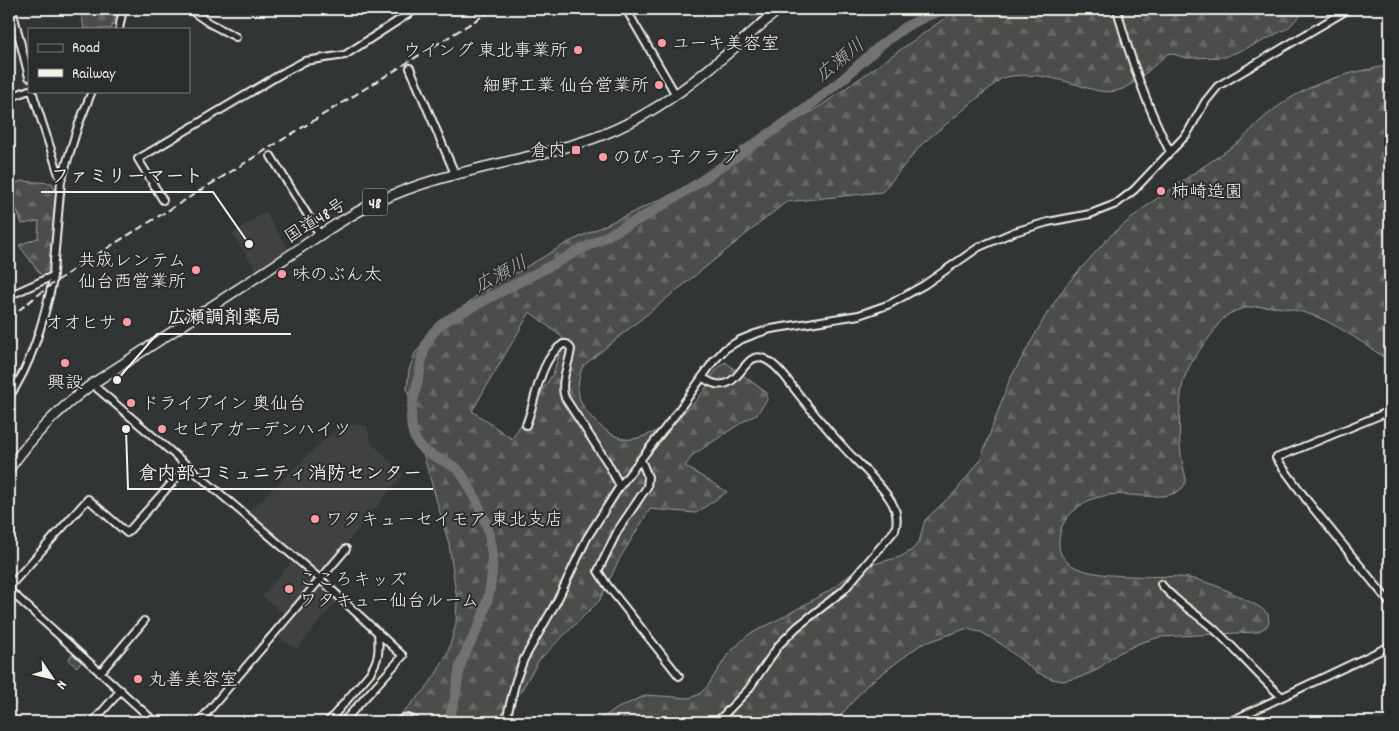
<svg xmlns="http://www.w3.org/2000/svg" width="1399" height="731" font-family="Dekko,'Klee One',sans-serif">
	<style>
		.built { fill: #404242 }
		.forest { fill: url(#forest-firs); stroke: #a09f9a; fill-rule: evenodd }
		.park { fill: url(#park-tufts); stroke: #a09f9a }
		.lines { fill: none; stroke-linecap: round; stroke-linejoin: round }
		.river { stroke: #727370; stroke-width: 10 }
		.minor-casing { stroke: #f4f1e8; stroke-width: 10 }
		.highway-casing { stroke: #f4f1e8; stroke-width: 12 }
		.minor { stroke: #2a2d2e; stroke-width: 6 }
		.highway { stroke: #2a2d2e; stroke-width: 9 }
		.rail { stroke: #f4f1e8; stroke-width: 2; stroke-dasharray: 8 4; stroke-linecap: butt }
		.poi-dot { fill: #ff9aa2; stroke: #2a2d2e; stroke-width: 2 }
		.labels { text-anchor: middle; stroke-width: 4; stroke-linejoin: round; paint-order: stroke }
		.shield { fill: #2a2d2e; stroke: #b7b6b0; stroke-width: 1 }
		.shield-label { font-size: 16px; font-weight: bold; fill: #f4f1e8 }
		.poi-label { font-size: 18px; fill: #f4f1e8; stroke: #2a2d2e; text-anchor: start }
		.street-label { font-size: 18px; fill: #f4f1e8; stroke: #2a2d2e }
		.water-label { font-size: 19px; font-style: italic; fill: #b3b2ac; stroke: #2a2d2e }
		.leader { fill: none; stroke: #f4f1e8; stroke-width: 2 }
		.callout-dot { fill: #f4f1e8; stroke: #2a2d2e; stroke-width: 2 }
		.callout-label { font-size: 19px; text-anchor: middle; font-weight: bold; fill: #f4f1e8; stroke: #2a2d2e; stroke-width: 4; stroke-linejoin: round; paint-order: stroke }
	</style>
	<defs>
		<pattern id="forest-firs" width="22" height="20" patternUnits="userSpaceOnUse" patternTransform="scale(1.25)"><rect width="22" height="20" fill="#4b4d4c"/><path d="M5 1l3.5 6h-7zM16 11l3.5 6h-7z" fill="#666766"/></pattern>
		<pattern id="park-tufts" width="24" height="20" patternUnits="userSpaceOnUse" patternTransform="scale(1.25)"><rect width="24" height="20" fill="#4b4d4c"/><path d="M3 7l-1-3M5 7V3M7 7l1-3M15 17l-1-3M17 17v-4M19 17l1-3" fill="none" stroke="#666766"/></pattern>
	</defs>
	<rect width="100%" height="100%" fill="#323535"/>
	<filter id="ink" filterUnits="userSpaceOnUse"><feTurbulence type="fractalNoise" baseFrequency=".02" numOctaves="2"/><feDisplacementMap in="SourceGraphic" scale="10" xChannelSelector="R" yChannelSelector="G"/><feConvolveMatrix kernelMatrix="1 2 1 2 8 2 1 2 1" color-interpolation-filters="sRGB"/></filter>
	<g filter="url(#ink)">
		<!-- built -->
		<path class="built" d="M 746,9 L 768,9 L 753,21 Z
			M 265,212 L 289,249 L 257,271 L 232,234 Z
			M 342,423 L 367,426 L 371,442 L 403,475 L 319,576 L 247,513 Z
			M 291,562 L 315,583 L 286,616 L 262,596 Z
			M 319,586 L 336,602 L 296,650 L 278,636 Z"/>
		<!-- forest -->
		<path class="forest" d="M 81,9 L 117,9 L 117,14 L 111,29 L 84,29 Z
			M 958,9 L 1306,9 L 1288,28 L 1259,43 L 1225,57 L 1187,58 L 1169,53 C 1156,63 1132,88 1116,91 C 1100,94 1086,87 1071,83 C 1047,76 1026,72 1002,78 L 922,144 L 882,192 L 786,202 L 583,366 C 579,375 577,386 579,396 C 583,413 602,430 618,437 C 626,441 636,439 644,436 C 664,430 687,412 700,396 C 711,383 709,374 725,362 L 767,393 L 767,400 L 756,415 L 744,421 L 693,455 L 685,466 L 727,492 L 696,513 L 650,509 L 620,558 L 599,601 L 539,660 L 503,722 L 393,722 L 424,691 L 436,674 L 448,652 L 456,624 L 457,600 L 449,544 L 421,446 L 407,388 L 409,370 L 415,353 L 443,323 L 479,294 L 569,242 L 685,188 L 822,105 ZM 530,312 L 563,338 L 554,372 L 512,439 L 472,411 Z
			M 1390,65 L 1390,208 L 1387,218 L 1390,226 L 1390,362 C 1371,348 1351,334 1330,323 C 1305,309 1249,297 1225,317 C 1219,322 1214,331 1209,338 C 1196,354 1183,372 1181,394 C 1179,417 1178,443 1183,466 C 1184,473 1189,480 1183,487 C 1169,504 1129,492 1110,495 C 1096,497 1086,500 1076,509 C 1070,513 1065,520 1062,526 C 1059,535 1057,548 1062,556 C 1078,584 1159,573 1189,578 C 1214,582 1239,596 1261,608 L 1268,614 L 1269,622 L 1266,627 L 1257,632 L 1160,637 L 1140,643 L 1117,654 L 1097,670 L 1081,677 L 1063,681 L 1052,679 L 1036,672 L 1001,644 L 981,632 L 965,629 L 920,645 L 867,685 L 835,722 L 594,722 L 622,706 L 647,695 L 689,698 L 698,695 L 707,687 L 728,654 L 748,635 L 783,617 L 832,589 L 848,576 L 862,567 L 900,557 L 912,550 L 919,542 L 925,520 L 955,492 L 980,461 L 1009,381 L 1046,315 L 1067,284 L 1110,236 L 1145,207 L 1242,140 C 1266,111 1298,90 1334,78 C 1352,72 1372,69 1390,65 Z
			M 22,181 L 52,183 L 57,196 L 49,274 L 41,275 L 19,245 L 38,238 L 39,221 L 22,224 L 15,205 L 9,200 L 9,185 Z"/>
		<!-- park -->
		<path class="park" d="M 73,653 L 80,658 L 81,662 L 77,667 L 68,660 Z"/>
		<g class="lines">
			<!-- river -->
			<path class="river" d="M 447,722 C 456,704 456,687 460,667 C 464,653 473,639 479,626 C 492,593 496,564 488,530 C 485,518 466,476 457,469 C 445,459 425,456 417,442 C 405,422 414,397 419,376 C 421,365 422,353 427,342 C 431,333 439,326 447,320 L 645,216 L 695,185 L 805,109 L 843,79 L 882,44 L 907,26 L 927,16 L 945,9"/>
			<defs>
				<path id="minor" d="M 12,9 L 29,77
					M 189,9 L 209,23 L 236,37
					M 626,9 L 676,95
					M 1117,9 C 1130,59 1147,106 1170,152
					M 119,29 L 123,9
					M 410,68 L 455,174
					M 32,91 L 61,181
					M 9,98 L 29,90
					M 271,156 L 320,235
					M 163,200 L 138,159 L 286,71 L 305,61 L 345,55 L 416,9
					M 9,292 L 13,294 L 53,276
					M 702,377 C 706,380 711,383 716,384 C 740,389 744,352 762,358 C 774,362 785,376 792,386 C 809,408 827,429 846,450 C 861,466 877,480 889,498 C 896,508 899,518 895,530 L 844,590 L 797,627 L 779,645 L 748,690 L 717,722
					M 92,384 L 320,579 L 403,656 L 343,722
					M 9,397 C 31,366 43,322 52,284 L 61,181 L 78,126 L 92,91
					M 1390,411 L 1276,458 L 1309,503 L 1390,603
					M 526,425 C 536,401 539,359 563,344 L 567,344 L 571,349 C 569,366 559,381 565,398 L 607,462 L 620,486
					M 641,460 L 648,477 L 647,487 L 618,530 L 598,571 L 607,585 L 679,676
					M 1161,584 C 1175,602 1196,613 1214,629 C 1237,650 1258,676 1282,697
					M 9,587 L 88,499 L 127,533 L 188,465
					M 9,590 L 155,722
					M 100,673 L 144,621
					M 93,722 L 121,690
					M 199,722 L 346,549
					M 328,722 L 370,673 C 380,657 379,650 378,632
					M 398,722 C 405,716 409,717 416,722
					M 504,722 L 507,716 L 516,680 L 524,659 L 557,601 L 587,538 L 620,486 L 676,414 L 713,362 L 725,349 L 740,340 L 755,334 L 771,329 L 859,315 L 890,304 L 924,285 L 979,247 L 1014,232 L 1048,222 L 1090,214 L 1116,204 L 1134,190 L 1187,134 L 1205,102 L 1218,86 L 1349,9
					M 1229,722 L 1390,646"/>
				<path id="highway" d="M 9,469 C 35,433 57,411 92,384 C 150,346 208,309 266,271 C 302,248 338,220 377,202 C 446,169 523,163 594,138 C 667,112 722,58 779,9"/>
			</defs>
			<!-- minor casing -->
			<use href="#minor" class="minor-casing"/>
			<!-- highway casing -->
			<use href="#highway" class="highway-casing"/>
			<!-- minor -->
			<use href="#minor" class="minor"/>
			<!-- highway -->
			<use href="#highway" class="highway"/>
			<!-- rail -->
			<path class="rail" d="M 9,318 L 52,284 L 88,260 L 494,9"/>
		</g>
	</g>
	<!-- markers -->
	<g class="poi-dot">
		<circle cx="662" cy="43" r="5"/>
		<circle cx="578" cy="50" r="5"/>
		<circle cx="659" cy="85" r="5"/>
		<rect x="571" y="145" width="10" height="10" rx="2.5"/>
		<circle cx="603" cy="157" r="5"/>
		<circle cx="1161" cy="191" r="5"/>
		<circle cx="196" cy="270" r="5"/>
		<circle cx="282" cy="274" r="5"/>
		<circle cx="127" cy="322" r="5"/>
		<circle cx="65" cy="363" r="5"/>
		<circle cx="131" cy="403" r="5"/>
		<circle cx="162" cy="429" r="5"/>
		<circle cx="315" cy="519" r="5"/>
		<circle cx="289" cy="589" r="5"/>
		<circle cx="138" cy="679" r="5"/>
	</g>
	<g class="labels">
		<!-- shield labels -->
		<rect class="shield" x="362.5" y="188.5" width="25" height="27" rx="4"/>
		<g class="shield-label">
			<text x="375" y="208">48</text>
		</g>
		<!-- poi labels -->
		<g class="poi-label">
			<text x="672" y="49">ユーキ美容室</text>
			<text x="568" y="56" text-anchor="end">ウイング 東北事業所</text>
			<text x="649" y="91" text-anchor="end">細野工業 仙台営業所</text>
			<text x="566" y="156" text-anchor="end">倉内</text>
			<text x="613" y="163">のびっ子クラブ</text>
			<text x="1171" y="197">柿崎造園</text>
			<text x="186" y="266" text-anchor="end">共成レンテム<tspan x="186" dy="21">仙台西営業所</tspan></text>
			<text x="292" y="280">味のぶん太</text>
			<text x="117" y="328" text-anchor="end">オオヒサ</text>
			<text x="65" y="388" text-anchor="middle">興設</text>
			<text x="141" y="409">ドライブイン 奥仙台</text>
			<text x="172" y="435">セピアガーデンハイツ</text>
			<text x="325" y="525">ワタキューセイモア 東北支店</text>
			<text x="299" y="585">こころキッズ<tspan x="299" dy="21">ワタキュー仙台ルーム</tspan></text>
			<text x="148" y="685">丸善美容室</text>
		</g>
		<!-- street labels -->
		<g class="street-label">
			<text transform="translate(315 220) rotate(-32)" y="6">国道48号</text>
		</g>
		<!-- water labels -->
		<g class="water-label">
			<text transform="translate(839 59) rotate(-39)" y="7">広瀬川</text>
			<text transform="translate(500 273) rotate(-28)" y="7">広瀬川</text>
		</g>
	</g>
	<!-- callouts -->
	<path class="leader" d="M249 244L213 192H41M117 380L157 334H291M126 429L128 489H433"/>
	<g class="callout-dot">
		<circle cx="249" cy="244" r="5"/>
		<circle cx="117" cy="380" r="5"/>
		<circle cx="126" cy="429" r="5"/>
	</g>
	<g class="callout-label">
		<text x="127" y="182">ファミリーマート</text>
		<text x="224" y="323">広瀬調剤薬局</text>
		<text x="280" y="479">倉内部コミュニティ消防センター</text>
	</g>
	<!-- margin -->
	<rect width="1399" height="731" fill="none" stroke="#2a2d2e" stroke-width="30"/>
	<rect x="15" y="15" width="1369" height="701" fill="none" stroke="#f4f1e8" stroke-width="2" filter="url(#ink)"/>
	<!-- legend -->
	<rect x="28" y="28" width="162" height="65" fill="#2a2d2e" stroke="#7b7b78"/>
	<rect x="38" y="44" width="25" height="8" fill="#2a2d2e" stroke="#7b7b78"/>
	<text x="72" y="52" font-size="15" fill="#f4f1e8">Road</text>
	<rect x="38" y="69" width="25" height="8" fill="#f4f1e8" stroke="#7b7b78"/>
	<text x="72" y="78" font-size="15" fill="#f4f1e8">Railway</text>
	<!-- north arrow -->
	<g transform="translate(52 678) rotate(125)" stroke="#2a2d2e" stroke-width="4" paint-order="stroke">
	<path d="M0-4L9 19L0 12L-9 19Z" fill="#f4f1e8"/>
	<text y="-8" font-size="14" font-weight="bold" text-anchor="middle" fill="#f4f1e8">N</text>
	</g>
</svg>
